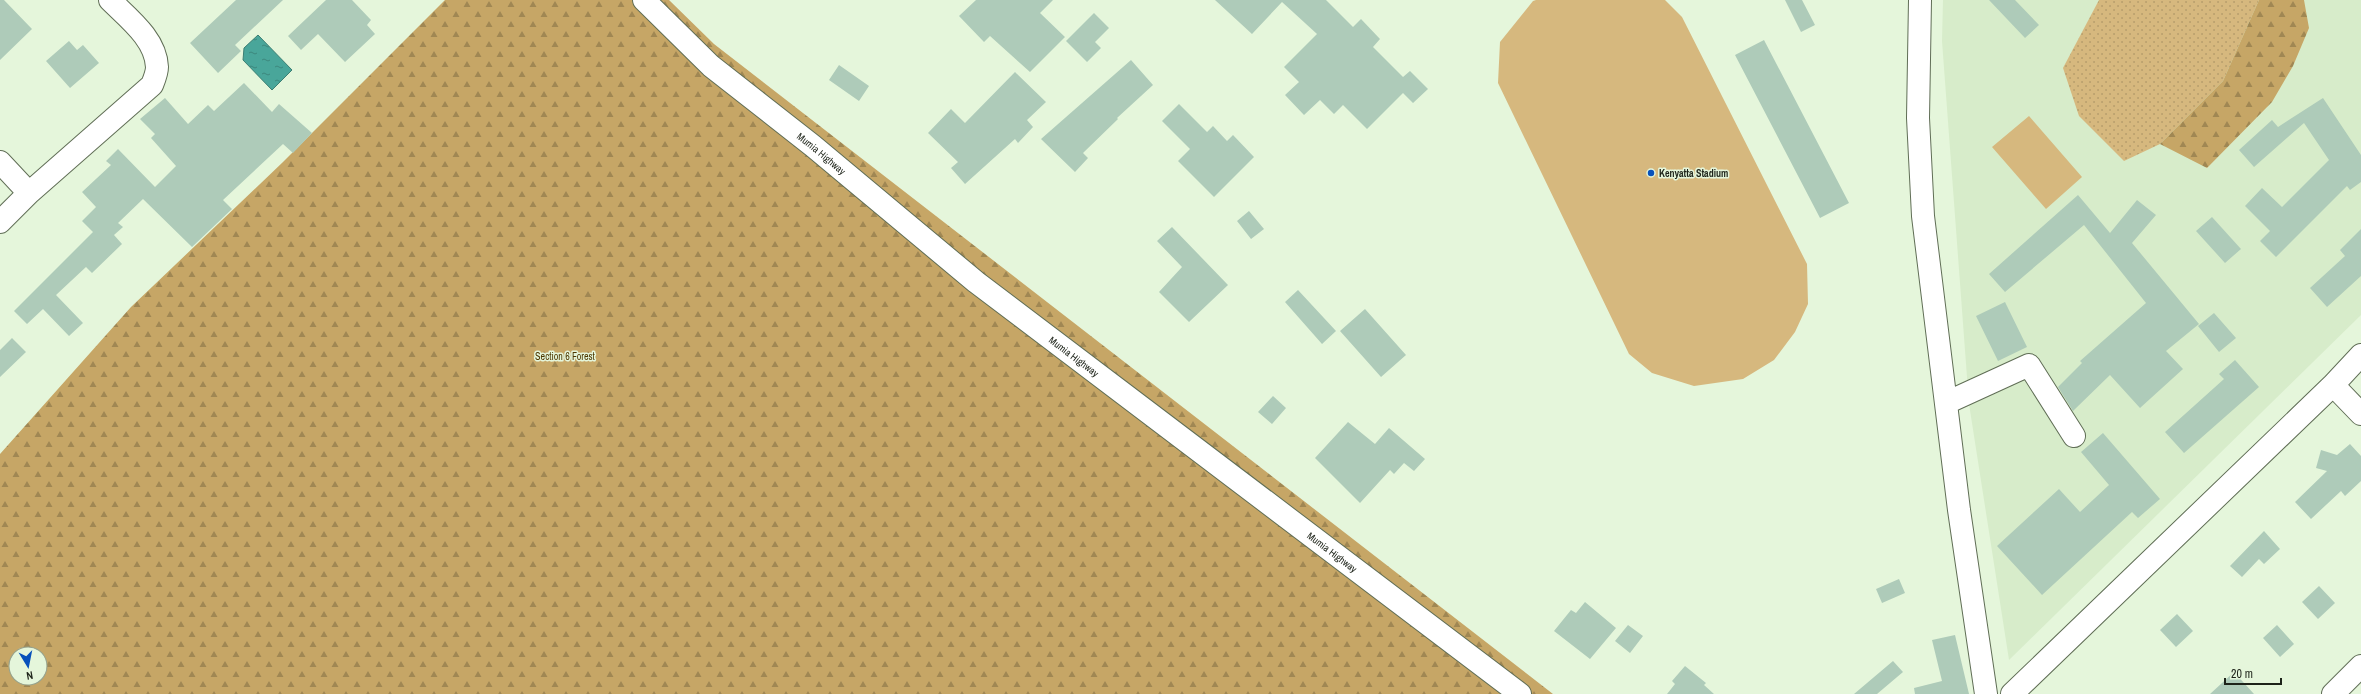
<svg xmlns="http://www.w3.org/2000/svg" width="2361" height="694" font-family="'Archivo Narrow',sans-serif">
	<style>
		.built { fill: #d7ecca }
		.grass { fill: url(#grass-dots) }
		.forest { fill: url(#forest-firs); fill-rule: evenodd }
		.garden { fill: #d6b87e }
		.water { fill: url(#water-ripples); stroke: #3c7f73 }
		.building { fill: #aecbb9 }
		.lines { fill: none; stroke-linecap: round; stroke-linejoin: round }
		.minor-casing { stroke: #606e56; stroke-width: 24 }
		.highway-casing { stroke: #606e56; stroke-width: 24 }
		.minor { stroke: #fff; stroke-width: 22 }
		.highway { stroke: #fff; stroke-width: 22 }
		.poi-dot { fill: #0751bb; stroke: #e5f6db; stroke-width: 1.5 }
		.labels { text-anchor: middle; stroke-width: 3; stroke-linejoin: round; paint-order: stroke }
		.street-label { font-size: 10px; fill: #1d2319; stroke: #e5f6db }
		.poi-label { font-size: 10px; font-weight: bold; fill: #1d2319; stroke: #e5f6db; text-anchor: start }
		.park-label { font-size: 10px; fill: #4d3700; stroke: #e5f6db }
	</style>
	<defs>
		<pattern id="grass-dots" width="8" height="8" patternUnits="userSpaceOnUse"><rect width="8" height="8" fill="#d6b87e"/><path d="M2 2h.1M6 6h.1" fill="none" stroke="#b79e6c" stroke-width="1.8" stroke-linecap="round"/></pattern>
		<pattern id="forest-firs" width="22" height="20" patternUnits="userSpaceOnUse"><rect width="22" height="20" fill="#c6a666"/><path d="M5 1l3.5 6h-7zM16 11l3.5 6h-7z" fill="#a08753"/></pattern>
		<pattern id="water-ripples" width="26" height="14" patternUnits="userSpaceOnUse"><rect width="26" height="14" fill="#49a69a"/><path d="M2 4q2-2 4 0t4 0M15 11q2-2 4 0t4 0" fill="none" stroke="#3c877d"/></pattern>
	</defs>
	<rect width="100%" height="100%" fill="#e5f6db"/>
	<!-- built -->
	<path class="built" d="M 1943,0 L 2361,0 L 2361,315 L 2009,660 L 1969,404 L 1942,41 Z"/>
	<!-- grass -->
	<path class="grass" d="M 2099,0 L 2259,0 L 2223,81 L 2160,144 L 2124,161 L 2079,116 L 2063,68 Z"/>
	<!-- forest -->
	<path class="forest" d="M 445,0 L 669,0 L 714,44 L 1553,694 L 0,694 L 0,454 L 131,307 L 283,162 ZM 16,654 L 40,654 L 40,678 L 16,678 Z
		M 2259,0 L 2304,0 L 2309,28 L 2293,66 L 2272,102 L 2207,168 L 2160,144 L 2223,81 Z"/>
	<!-- garden -->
	<path class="garden" d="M 1536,0 L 1665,0 L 1682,17 L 1807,264 L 1808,304 L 1795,332 L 1774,360 L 1743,379 L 1694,386 L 1652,373 L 1629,354 L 1498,83 L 1500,42 L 1533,1 Z
		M 2029,116 L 2082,177 L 2046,209 L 1992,147 Z"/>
	<!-- water -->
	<path class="water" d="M 258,35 L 292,70 L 272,90 L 243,60 L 244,48 Z"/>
	<!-- building -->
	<path class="building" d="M 0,0 L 4,0 L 32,29 L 0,60 Z
		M 236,0 L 283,0 L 235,45 L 241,51 L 218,73 L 190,43 Z
		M 326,0 L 352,0 L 371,20 L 367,25 L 375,34 L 345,62 L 318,34 L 301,50 L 288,36 Z
		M 976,0 L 1053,0 L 1040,13 L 1065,37 L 1030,72 L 990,36 L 984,42 L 959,16 Z
		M 1215,0 L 1326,0 L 1353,27 L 1361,19 L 1380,39 L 1373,47 L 1403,77 L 1410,71 L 1428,89 L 1413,103 L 1403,93 L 1367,129 L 1343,105 L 1334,114 L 1320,100 L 1304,115 L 1285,95 L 1299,82 L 1284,67 L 1317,34 L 1282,2 L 1252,34 Z
		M 1785,0 L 1802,0 L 1815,25 L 1801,32 Z
		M 1989,0 L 2015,0 L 2039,25 L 2025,38 Z
		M 1094,13 L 1109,28 L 1095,42 L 1101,48 L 1087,62 L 1066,41 Z
		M 1764,40 L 1849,203 L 1820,218 L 1735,55 Z
		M 69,41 L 77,50 L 83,45 L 99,63 L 70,88 L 46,61 Z
		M 1131,60 L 1153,85 L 1117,118 L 1118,119 L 1083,153 L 1088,158 L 1075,172 L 1041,139 Z
		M 839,65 L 869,86 L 859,101 L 829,80 Z
		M 1015,72 L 1046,102 L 1027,120 L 1033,127 L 1018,143 L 1015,139 L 965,184 L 951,168 L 958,162 L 928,133 L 951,109 L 965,123 Z
		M 244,83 L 272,112 L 279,104 L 312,133 L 293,153 L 283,144 L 223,200 L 232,209 L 192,247 L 143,199 L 118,223 L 123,227 L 114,235 L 122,244 L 92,273 L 86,267 L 56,295 L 83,323 L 69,336 L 43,309 L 27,324 L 14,311 L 93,232 L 82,221 L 96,207 L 82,192 L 111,165 L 106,161 L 118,149 L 155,187 L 176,166 L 151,138 L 155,134 L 140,119 L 165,98 L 188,124 L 208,105 L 214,111 Z
		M 2323,98 L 2361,155 L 2361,182 L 2350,190 L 2347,186 L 2276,257 L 2260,241 L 2270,231 L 2245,206 L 2262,188 L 2282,207 L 2329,160 L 2304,123 L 2254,167 L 2239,150 L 2272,120 L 2278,127 Z
		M 1179,104 L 1207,132 L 1213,126 L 1227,141 L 1233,135 L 1254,157 L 1214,197 L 1178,161 L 1190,149 L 1162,121 Z
		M 2078,195 L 2110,233 L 2137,200 L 2156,215 L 2132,243 L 2199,324 L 2166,351 L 2183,369 L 2140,408 L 2110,375 L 2073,411 L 2058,387 L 2082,363 L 2080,361 L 2146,303 L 2084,225 L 2005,292 L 1989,274 Z
		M 1249,211 L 1264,229 L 1251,239 L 1237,221 Z
		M 2212,217 L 2241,249 L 2225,263 L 2196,231 Z
		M 1172,227 L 1228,285 L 1189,322 L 1159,292 L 1182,267 L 1157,241 Z
		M 2361,229 L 2361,276 L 2327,307 L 2310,288 L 2345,256 L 2340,250 Z
		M 1298,290 L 1336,331 L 1322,344 L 1285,302 Z
		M 2005,302 L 2027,347 L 1998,361 L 1976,316 Z
		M 1365,309 L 1406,355 L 1381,377 L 1340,331 Z
		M 2214,313 L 2236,338 L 2219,352 L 2198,326 Z
		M 12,338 L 26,352 L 0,377 L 0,350 Z
		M 2235,360 L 2259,387 L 2184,453 L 2165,432 L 2224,379 L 2219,374 Z
		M 1273,396 L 1286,408 L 1272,424 L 1258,412 Z
		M 1348,422 L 1375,444 L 1389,428 L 1425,459 L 1414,471 L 1404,463 L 1394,474 L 1390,470 L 1360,503 L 1315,458 Z
		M 2103,433 L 2160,499 L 2138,518 L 2132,512 L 2042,595 L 1997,546 L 2059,489 L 2080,512 L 2109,485 L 2081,452 Z
		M 2350,444 L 2361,456 L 2361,481 L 2345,496 L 2341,491 L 2311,519 L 2295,502 L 2327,471 L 2316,468 L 2321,450 L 2337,455 Z
		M 2264,531 L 2280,549 L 2264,564 L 2259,559 L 2242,577 L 2230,566 Z
		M 1899,579 L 1905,593 L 1882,603 L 1876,589 Z
		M 2319,586 L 2335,603 L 2318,619 L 2302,602 Z
		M 1585,602 L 1616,628 L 1590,659 L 1554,631 L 1571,610 L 1576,613 Z
		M 2177,614 L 2193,631 L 2176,647 L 2160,630 Z
		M 1628,625 L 1643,636 L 1630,653 L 1615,641 Z
		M 2277,625 L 2294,644 L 2280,657 L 2263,638 Z
		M 1955,635 L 1969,694 L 1915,694 L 1914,688 L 1942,681 L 1932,640 Z
		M 1893,661 L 1903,672 L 1877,694 L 1854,694 Z
		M 1685,666 L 1706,683 L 1704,685 L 1714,694 L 1667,694 L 1675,684 L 1672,681 Z
		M 2234,672 L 2254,694 L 2210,694 Z"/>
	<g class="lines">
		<defs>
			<path id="minor" d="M 1920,0 L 1918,118 L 1923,216 L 1959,510 L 1986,694
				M 0,162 L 29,193
				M 0,222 L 29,193 L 152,85 C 154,80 157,73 157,67 C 156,39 128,18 110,0
				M 2333,385 L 2361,414
				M 1946,403 L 2029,365 L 2074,436
				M 2012,694 L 2333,385 L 2361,355
				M 2333,694 L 2361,666"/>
			<g id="highway">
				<path id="s1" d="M 644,0 L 711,66 L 813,146 L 976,282 L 1520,694"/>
			</g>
		</defs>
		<!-- minor casing -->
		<use href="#minor" class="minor-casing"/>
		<!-- highway casing -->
		<use href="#highway" class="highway-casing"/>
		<!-- minor -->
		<use href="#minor" class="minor"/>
		<!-- highway -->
		<use href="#highway" class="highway"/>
	</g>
	<!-- markers -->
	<circle class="poi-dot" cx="1651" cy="173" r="4"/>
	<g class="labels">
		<!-- street labels -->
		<g class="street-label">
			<text dy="4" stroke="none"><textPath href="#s1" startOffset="235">Mumia Highway</textPath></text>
			<text dy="4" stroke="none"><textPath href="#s1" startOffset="559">Mumia Highway</textPath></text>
			<text dy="4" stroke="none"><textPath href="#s1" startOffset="883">Mumia Highway</textPath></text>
		</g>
		<!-- poi labels -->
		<g class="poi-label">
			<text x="1659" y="177">Kenyatta Stadium</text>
		</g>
		<!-- park labels -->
		<g class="park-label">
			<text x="565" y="360">Section 6 Forest</text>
		</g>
	</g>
	<!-- north arrow -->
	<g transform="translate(28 666) rotate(170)"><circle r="19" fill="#e5f6db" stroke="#95a28d"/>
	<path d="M0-3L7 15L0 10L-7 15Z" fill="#0751bb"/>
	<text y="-6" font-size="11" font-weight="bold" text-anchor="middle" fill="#1d2319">N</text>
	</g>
	<!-- scale -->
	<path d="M2225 678v6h56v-6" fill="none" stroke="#1d2319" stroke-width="2"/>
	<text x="2231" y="678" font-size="12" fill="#1d2319" stroke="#e5f6db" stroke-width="3" paint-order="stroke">20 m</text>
</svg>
